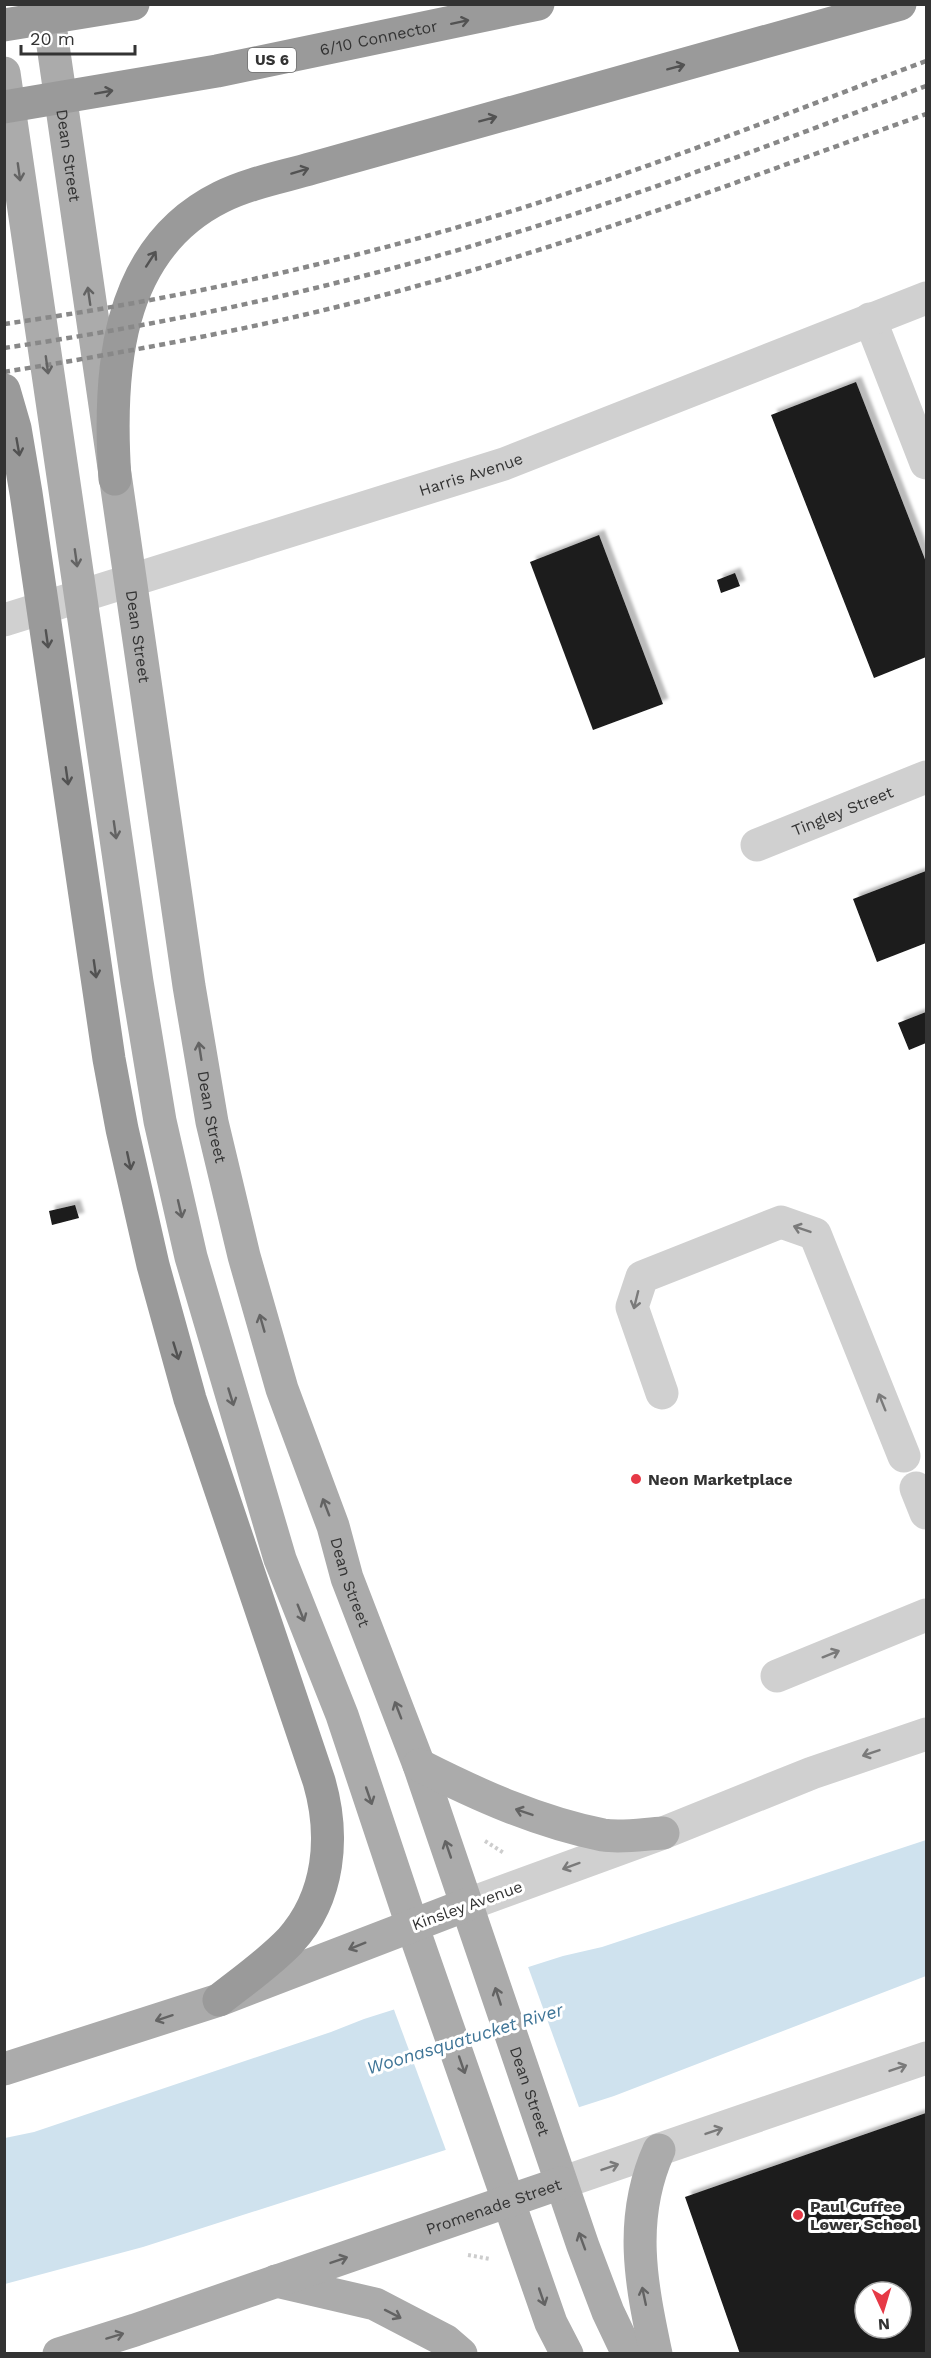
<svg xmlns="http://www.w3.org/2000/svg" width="931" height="2358" font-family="'Work Sans',sans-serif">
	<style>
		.water { fill: #cfe2ee }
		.pier { fill: #fff }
		.building { fill: #1a1a1a; fill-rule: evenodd; filter: url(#shadow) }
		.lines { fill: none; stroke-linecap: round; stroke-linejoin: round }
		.path { stroke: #cdcdcd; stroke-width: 4; stroke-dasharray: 3 3; stroke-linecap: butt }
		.minor { stroke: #d0d0d0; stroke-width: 33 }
		.major { stroke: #ababab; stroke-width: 33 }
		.highway { stroke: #9a9a9a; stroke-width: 33 }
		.rail { stroke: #888; stroke-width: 4.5; stroke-dasharray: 6 4.5; stroke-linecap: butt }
		.oneway { stroke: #525252 }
		.oneway2 { stroke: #636363 }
		.oneway3 { stroke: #7a7a7a }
		.poi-dot { fill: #e63946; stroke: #fff; stroke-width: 2 }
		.labels { text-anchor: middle; stroke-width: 6; stroke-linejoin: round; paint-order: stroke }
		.shield { fill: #fff; stroke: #707070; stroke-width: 1.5 }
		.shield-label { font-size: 15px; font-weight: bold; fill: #333 }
		.street-label { font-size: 16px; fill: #333; stroke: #fff }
		.poi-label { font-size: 16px; font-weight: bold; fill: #333; stroke: #fff; text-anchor: start }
		.water-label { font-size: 18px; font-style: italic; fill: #3f7597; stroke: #fff }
	</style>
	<defs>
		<filter id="shadow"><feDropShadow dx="5.5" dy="-5.5" stdDeviation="1.5" flood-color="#0004"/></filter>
	</defs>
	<rect width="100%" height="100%" fill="#fff"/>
	<!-- water -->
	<path class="water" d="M 926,1840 L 926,1976 L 614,2096 L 143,2247 L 5,2284 L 5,2138 L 34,2132 L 331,2032 L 364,2019 L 563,1956 L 602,1947 Z"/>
	<!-- pier -->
	<path class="pier" d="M 527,1964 L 580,2110 L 447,2153 L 393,2007 Z"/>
	<!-- building -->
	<path class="building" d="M 856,382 L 926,562 L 926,657 L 874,678 L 771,415 Z
		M 599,535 L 663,704 L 593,730 L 530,562 Z
		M 735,573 L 740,586 L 721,593 L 717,580 Z
		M 926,871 L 926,943 L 877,962 L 853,899 Z
		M 926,1012 L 926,1043 L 909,1050 L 898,1023 Z
		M 75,1205 L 79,1218 L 52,1225 L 49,1211 Z
		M 926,2113 L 926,2354 L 740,2354 L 685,2197 ZM 865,2292 L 901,2292 L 901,2328 L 865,2328 Z"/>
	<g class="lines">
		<!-- path -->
		<path class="path" d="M 485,1841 L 504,1853
			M 468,2255 L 490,2259"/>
		<!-- minor -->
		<g class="minor">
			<path d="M 870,319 L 926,463"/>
			<path id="s1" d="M 4,620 L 504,464 L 926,298"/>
			<path id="s2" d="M 757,845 L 926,777"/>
			<path d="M 662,1393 L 632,1307 L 642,1277 L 781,1222 L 815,1234 L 904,1456"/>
			<path d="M 916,1488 L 926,1513"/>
			<path d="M 777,1676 L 926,1615"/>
			<path d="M 466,1905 L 663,1833 L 812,1773 L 926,1734"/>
			<path d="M 561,2183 L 926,2058"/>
		</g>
		<!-- major -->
		<g class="major">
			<path id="s3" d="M 47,4 L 189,986 L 212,1122 L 244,1256 L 282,1389 L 333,1526 L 347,1578 L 419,1765 L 583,2246 L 608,2312 L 628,2354"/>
			<path d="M 4,73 L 137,982 L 160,1121 L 191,1257 L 280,1559 L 342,1715 L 412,1925 L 551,2323 L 567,2354"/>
			<path d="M 419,1765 C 478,1795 538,1822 603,1835 C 622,1838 644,1834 663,1833"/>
			<path d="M 4,2069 L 219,2000 L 466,1905"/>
			<path d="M 276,2281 L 375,2304 L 446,2341 L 461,2354"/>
			<path id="s4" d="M 59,2354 L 135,2330 L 561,2183"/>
			<path d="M 656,2354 C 641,2283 628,2219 659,2150"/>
		</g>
		<!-- highway -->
		<g class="highway">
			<path d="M 4,25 L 133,4"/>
			<path id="s5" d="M 4,107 L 217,71 L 538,4"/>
			<path d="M 4,390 L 15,428 L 26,493 L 109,1059 L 122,1129 L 153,1265 L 190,1399 L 319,1781 C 335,1836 330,1897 290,1941 C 269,1963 243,1981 219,2000"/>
			<path d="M 115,479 C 108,375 114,250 221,197 C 249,183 282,177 313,168 L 900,4"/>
		</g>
		<!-- rail -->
		<path class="rail" d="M 4,324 C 173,300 337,264 499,215 C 644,171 785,114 926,61
			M 4,348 C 175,323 343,286 508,235 C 650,192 788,138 926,86
			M 4,372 C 146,349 286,323 424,284 C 595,237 760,173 926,114"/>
	</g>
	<!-- one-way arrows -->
	<defs><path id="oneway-shaft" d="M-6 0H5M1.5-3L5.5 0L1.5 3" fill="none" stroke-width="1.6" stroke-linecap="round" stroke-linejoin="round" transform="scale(1.5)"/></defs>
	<g class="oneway">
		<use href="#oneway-shaft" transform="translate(460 22) rotate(-12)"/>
		<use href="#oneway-shaft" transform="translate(676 67) rotate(-15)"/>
		<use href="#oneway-shaft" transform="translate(104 92) rotate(-10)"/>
		<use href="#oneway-shaft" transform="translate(488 119) rotate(-15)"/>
		<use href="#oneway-shaft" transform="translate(300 171) rotate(-17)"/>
		<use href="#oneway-shaft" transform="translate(151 259) rotate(-57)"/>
		<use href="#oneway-shaft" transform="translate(18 447) rotate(80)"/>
		<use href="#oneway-shaft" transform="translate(47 639) rotate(82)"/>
		<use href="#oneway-shaft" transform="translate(67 776) rotate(82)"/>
		<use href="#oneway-shaft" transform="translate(95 969) rotate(82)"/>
		<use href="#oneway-shaft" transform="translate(129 1161) rotate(78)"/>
		<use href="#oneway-shaft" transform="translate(176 1351) rotate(73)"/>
	</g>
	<g class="oneway2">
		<use href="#oneway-shaft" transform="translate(19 172) rotate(82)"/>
		<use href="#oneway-shaft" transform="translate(89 296) rotate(-98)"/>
		<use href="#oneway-shaft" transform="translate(47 365) rotate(82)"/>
		<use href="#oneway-shaft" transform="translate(76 558) rotate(82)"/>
		<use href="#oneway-shaft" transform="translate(115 830) rotate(82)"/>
		<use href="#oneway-shaft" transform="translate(200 1051) rotate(-99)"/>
		<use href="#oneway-shaft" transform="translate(180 1209) rotate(77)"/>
		<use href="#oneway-shaft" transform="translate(262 1323) rotate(-106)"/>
		<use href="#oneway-shaft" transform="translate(231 1397) rotate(73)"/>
		<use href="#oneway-shaft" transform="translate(326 1507) rotate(-111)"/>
		<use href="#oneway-shaft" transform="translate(301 1613) rotate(68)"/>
		<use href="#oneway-shaft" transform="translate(398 1710) rotate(-111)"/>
		<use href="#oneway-shaft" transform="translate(369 1796) rotate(71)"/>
		<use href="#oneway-shaft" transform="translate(524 1812) rotate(-161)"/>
		<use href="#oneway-shaft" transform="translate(448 1849) rotate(-109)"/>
		<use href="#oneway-shaft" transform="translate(357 1946) rotate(158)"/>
		<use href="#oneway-shaft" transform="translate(498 1996) rotate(-108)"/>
		<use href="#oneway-shaft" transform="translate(164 2018) rotate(162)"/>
		<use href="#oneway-shaft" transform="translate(462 2065) rotate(71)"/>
		<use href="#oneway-shaft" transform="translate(582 2241) rotate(-110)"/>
		<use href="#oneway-shaft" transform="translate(339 2260) rotate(-19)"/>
		<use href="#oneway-shaft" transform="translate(644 2296) rotate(-102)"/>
		<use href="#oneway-shaft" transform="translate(542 2297) rotate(71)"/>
		<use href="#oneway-shaft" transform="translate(393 2314) rotate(27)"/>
		<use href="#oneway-shaft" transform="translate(115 2336) rotate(-17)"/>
	</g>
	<g class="oneway3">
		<use href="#oneway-shaft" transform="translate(802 1229) rotate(-161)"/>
		<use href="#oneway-shaft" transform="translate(636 1300) rotate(104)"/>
		<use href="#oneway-shaft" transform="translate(882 1402) rotate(-112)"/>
		<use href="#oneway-shaft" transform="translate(831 1654) rotate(-22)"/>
		<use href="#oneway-shaft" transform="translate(871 1753) rotate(161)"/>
		<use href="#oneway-shaft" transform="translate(571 1866) rotate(160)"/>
		<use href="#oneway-shaft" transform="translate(898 2068) rotate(-19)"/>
		<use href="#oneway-shaft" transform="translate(714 2131) rotate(-19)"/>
		<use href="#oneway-shaft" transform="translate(610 2167) rotate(-19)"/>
	</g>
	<!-- markers -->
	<g class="poi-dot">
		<circle cx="636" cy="1479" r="6"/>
		<circle cx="798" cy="2215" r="6"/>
	</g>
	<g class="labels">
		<!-- shield labels -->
		<rect class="shield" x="248" y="48" width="48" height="24" rx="4.5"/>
		<g class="shield-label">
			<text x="272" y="65">US 6</text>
		</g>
		<!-- street labels -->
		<g class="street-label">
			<text dy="6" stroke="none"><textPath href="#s5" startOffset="381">6/10 Connector</textPath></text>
			<text dy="6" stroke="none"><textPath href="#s3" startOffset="153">Dean Street</textPath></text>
			<text dy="6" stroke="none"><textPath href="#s1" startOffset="489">Harris Avenue</textPath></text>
			<text dy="6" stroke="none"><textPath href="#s3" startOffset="639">Dean Street</textPath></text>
			<text dy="6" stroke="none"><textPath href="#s2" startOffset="92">Tingley Street</textPath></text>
			<text dy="6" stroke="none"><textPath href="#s3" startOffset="1125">Dean Street</textPath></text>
			<text dy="6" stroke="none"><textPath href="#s3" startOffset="1611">Dean Street</textPath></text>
			<text transform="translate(467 1905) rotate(-20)" y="6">Kinsley Avenue</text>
			<text dy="6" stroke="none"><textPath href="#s3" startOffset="2151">Dean Street</textPath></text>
			<text dy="6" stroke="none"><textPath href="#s4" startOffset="459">Promenade Street</textPath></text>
		</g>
		<!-- poi labels -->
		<g class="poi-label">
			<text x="648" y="1485">Neon Marketplace</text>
			<text x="810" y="2212">Paul Cuffee<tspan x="810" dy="18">Lower School</tspan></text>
		</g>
		<!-- water labels -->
		<g class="water-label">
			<text transform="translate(465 2039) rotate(-17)" y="6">Woonasquatucket River</text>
		</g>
	</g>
	<!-- border -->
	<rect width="931" height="2358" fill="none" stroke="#333333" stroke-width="12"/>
	<!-- north arrow -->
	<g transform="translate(883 2310) rotate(176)"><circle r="28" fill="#ffffff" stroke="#adadad" stroke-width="1.5"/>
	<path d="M0-4.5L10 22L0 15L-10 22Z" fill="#e63946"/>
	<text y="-9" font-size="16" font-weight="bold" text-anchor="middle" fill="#333333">N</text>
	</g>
	<!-- scale -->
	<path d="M21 45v9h114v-9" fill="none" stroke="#333333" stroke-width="3"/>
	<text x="30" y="45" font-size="18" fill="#333333" stroke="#ffffff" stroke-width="4.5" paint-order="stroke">20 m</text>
</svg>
